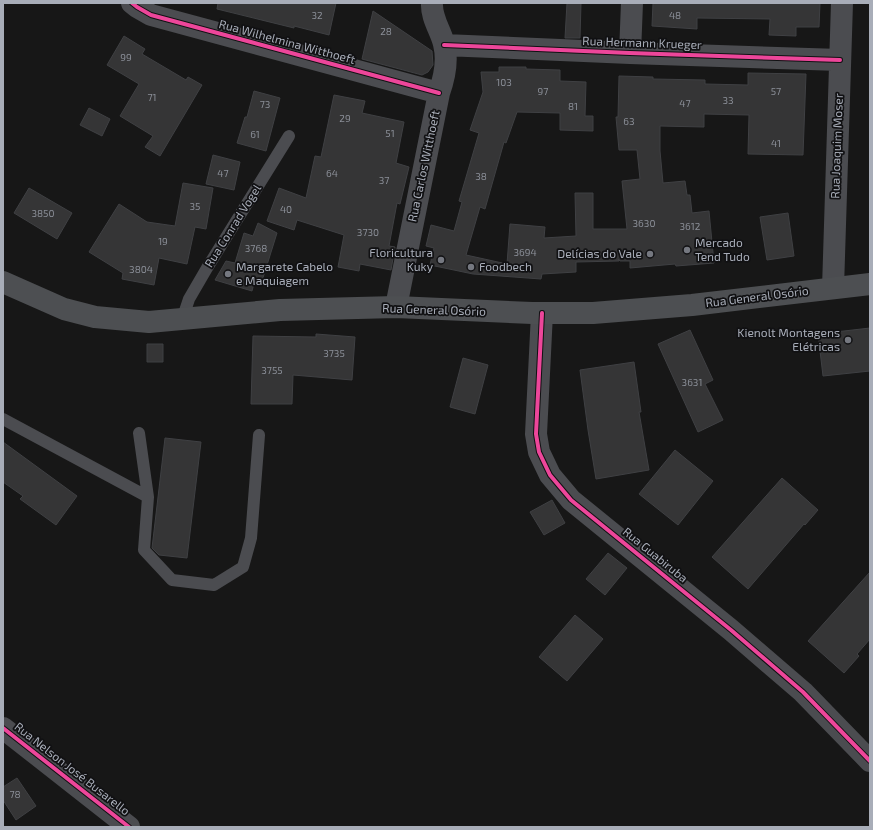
<svg xmlns="http://www.w3.org/2000/svg" width="873" height="830" font-family="'Exo 2',sans-serif">
	<style>
		.building { fill: #353536; stroke: #3f4043 }
		.lines { fill: none; stroke-linecap: round; stroke-linejoin: round }
		.lane { stroke: #4b4c50; stroke-width: 12 }
		.street { stroke: #4b4c50; stroke-width: 22 }
		.primary { stroke: #4d4f52; stroke-width: 22 }
		.cycleway-casing { stroke: #111113; stroke-width: 6 }
		.cycleway { stroke: #ed469a; stroke-width: 4 }
		.poi-dot { fill: #757880; stroke: #111113; stroke-width: 1.5 }
		.labels { text-anchor: middle; stroke-width: 3.5; stroke-linejoin: round; paint-order: stroke }
		.number-label { font-size: 10px; fill: #8b8f98 }
		.street-label { font-size: 12px; fill: #a8adb8; stroke: #111113 }
		.poi-label { font-size: 12px; fill: #a8adb8; stroke: #111113; text-anchor: start }
	</style>
	<rect width="100%" height="100%" fill="#171717"/>
	<!-- building -->
	<path class="building" d="M 218,3 L 336,3 L 329,35 L 294,26 L 294,28 L 217,9 Z
		M 567,3 L 581,3 L 580,38 L 565,38 Z
		M 653,3 L 820,3 L 819,27 L 796,27 L 796,36 L 769,35 L 770,19 L 697,18 L 697,29 L 652,26 Z
		M 373,11 L 432,51 L 433,65 L 428,72 L 422,75 L 362,59 Z
		M 124,36 L 145,49 L 142,54 L 186,80 L 188,77 L 202,85 L 160,156 L 145,147 L 153,136 L 120,116 L 139,84 L 107,65 Z
		M 499,67 L 526,67 L 526,69 L 560,70 L 560,81 L 586,82 L 585,116 L 593,116 L 593,131 L 560,130 L 560,113 L 517,112 L 506,143 L 504,142 L 485,209 L 480,207 L 466,255 L 507,264 L 510,224 L 545,227 L 544,238 L 576,236 L 575,193 L 593,193 L 593,229 L 627,229 L 622,181 L 640,179 L 637,150 L 619,150 L 616,117 L 618,117 L 619,76 L 653,77 L 653,79 L 705,80 L 705,84 L 748,85 L 748,73 L 806,74 L 803,155 L 748,154 L 749,115 L 704,114 L 704,127 L 660,126 L 660,151 L 663,183 L 685,181 L 687,195 L 690,195 L 692,213 L 709,211 L 714,263 L 676,266 L 675,264 L 630,268 L 630,261 L 620,261 L 618,259 L 619,261 L 576,262 L 576,272 L 542,274 L 541,279 L 473,274 L 430,265 L 434,248 L 426,246 L 431,225 L 454,231 L 462,202 L 459,201 L 479,133 L 470,130 L 483,92 L 481,72 L 499,72 Z
		M 254,91 L 280,98 L 266,151 L 237,143 L 245,117 L 247,117 Z
		M 334,95 L 365,101 L 362,113 L 404,122 L 396,163 L 409,167 L 400,204 L 397,203 L 389,246 L 395,247 L 391,270 L 360,264 L 359,271 L 338,267 L 344,235 L 297,220 L 294,230 L 267,221 L 279,188 L 306,198 L 315,156 L 321,157 Z
		M 89,108 L 110,119 L 102,136 L 80,125 Z
		M 213,155 L 240,162 L 234,190 L 206,184 Z
		M 183,183 L 213,188 L 206,229 L 195,227 L 187,264 L 159,258 L 154,285 L 122,279 L 123,273 L 89,252 L 119,204 L 147,222 L 175,226 Z
		M 29,188 L 72,213 L 57,239 L 14,213 Z
		M 788,213 L 794,256 L 767,260 L 760,217 Z
		M 258,223 L 277,233 L 262,281 L 255,279 L 252,291 L 215,280 L 226,261 L 235,263 L 244,233 L 253,236 Z
		M 870,328 L 870,371 L 823,376 L 818,334 Z
		M 690,330 L 713,380 L 705,384 L 723,420 L 698,432 L 658,344 Z
		M 316,334 L 355,337 L 352,380 L 293,375 L 292,404 L 251,404 L 253,336 L 316,337 Z
		M 147,344 L 163,344 L 163,362 L 147,362 Z
		M 463,358 L 488,365 L 475,414 L 450,407 Z
		M 634,362 L 641,412 L 639,412 L 649,470 L 596,479 L 588,430 L 580,370 Z
		M 165,438 L 201,442 L 187,558 L 159,555 L 152,548 Z
		M 3,442 L 77,496 L 56,525 L 20,499 L 23,496 L 3,482 Z
		M 675,450 L 713,481 L 678,525 L 639,494 Z
		M 782,478 L 818,510 L 805,525 L 804,524 L 748,589 L 712,557 Z
		M 552,500 L 565,523 L 544,535 L 530,512 Z
		M 608,553 L 627,568 L 605,595 L 586,579 Z
		M 870,572 L 870,639 L 857,654 L 859,656 L 844,673 L 808,641 Z
		M 575,615 L 603,639 L 567,681 L 539,657 Z
		M 17,778 L 36,806 L 16,820 L 3,800 L 3,787 Z"/>
	<g class="lines">
		<!-- lane -->
		<path class="lane" d="M 182,320 L 189,299 L 207,268 L 289,136
			M 3,419 L 148,497
			M 139,433 L 148,497 L 144,550 L 172,580 L 214,585 L 243,567 L 251,538 L 259,435"/>
		<!-- street -->
		<path class="street" d="M 132,3 L 137,7 L 151,15 L 439,93
			M 444,45 L 630,53 L 840,60
			M 630,53 L 632,3
			M 833,288 L 842,3
			M 396,307 L 439,93 C 444,79 448,60 444,44 C 441,31 431,18 432,3
			M 542,313 L 536,434 L 539,452 L 550,475 L 571,500 L 731,630 L 803,692 L 870,761
			M 3,728 L 129,827"/>
		<!-- primary -->
		<path class="primary" d="M 3,282 L 64,309 L 95,317 L 149,322 L 280,310 L 396,307 L 532,313 L 593,313 L 692,305 L 870,284"/>
		<defs>
			<path id="cycleway" d="M 132,3 L 137,7 L 151,15 L 439,93
				M 444,45 L 630,53 L 840,60
				M 542,313 L 536,434 L 539,452 L 550,475 L 571,500 L 731,630 L 803,692 L 870,761
				M 3,728 L 129,827"/>
		</defs>
		<!-- cycleway casing -->
		<use href="#cycleway" class="cycleway-casing"/>
		<!-- cycleway -->
		<use href="#cycleway" class="cycleway"/>
	</g>
	<!-- markers -->
	<g class="poi-dot">
		<circle cx="687" cy="250" r="4"/>
		<circle cx="650" cy="254" r="4"/>
		<circle cx="441" cy="260" r="4"/>
		<circle cx="471" cy="267" r="4"/>
		<circle cx="228" cy="274" r="4"/>
		<circle cx="848" cy="340" r="4"/>
	</g>
	<g class="labels">
		<!-- number labels -->
		<g class="number-label">
			<text x="317" y="19">32</text>
			<text x="675" y="19">48</text>
			<text x="386" y="35">28</text>
			<text x="126" y="61">99</text>
			<text x="504" y="86">103</text>
			<text x="543" y="95">97</text>
			<text x="776" y="95">57</text>
			<text x="152" y="101">71</text>
			<text x="728" y="104">33</text>
			<text x="685" y="107">47</text>
			<text x="265" y="108">73</text>
			<text x="573" y="110">81</text>
			<text x="345" y="122">29</text>
			<text x="629" y="125">63</text>
			<text x="390" y="137">51</text>
			<text x="255" y="138">61</text>
			<text x="776" y="147">41</text>
			<text x="223" y="177">47</text>
			<text x="332" y="177">64</text>
			<text x="481" y="180">38</text>
			<text x="384" y="184">37</text>
			<text x="195" y="210">35</text>
			<text x="286" y="213">40</text>
			<text x="43" y="217">3850</text>
			<text x="644" y="227">3630</text>
			<text x="690" y="230">3612</text>
			<text x="368" y="236">3730</text>
			<text x="163" y="245">19</text>
			<text x="256" y="252">3768</text>
			<text x="525" y="256">3694</text>
			<text x="141" y="273">3804</text>
			<text x="334" y="357">3735</text>
			<text x="272" y="374">3755</text>
			<text x="692" y="386">3631</text>
			<text x="15" y="798">78</text>
		</g>
		<!-- street labels -->
		<g class="street-label">
			<text transform="translate(287 42) rotate(15)" y="4">Rua Wilhelmina Witthoeft</text>
			<text transform="translate(642 43) rotate(2)" y="4">Rua Hermann Krueger</text>
			<text transform="translate(837 146) rotate(-88)" y="4">Rua Joaquim Moser</text>
			<text transform="translate(424 166) rotate(-78)" y="4">Rua Carlos Witthoeft</text>
			<text transform="translate(233 226) rotate(-58)" y="4">Rua Conrad Vogel</text>
			<text transform="translate(757 297) rotate(-7)" y="4">Rua General Osório</text>
			<text transform="translate(434 310) rotate(2)" y="4">Rua General Osório</text>
			<text transform="translate(655 555) rotate(39)" y="4">Rua Guabiruba</text>
			<text transform="translate(72 769) rotate(38)" y="4">Rua Nelson José Busarello</text>
		</g>
		<!-- poi labels -->
		<g class="poi-label">
			<text x="695" y="247">Mercado<tspan x="695" dy="14">Tend Tudo</tspan></text>
			<text x="433" y="257" text-anchor="end">Floricultura<tspan x="433" dy="14">Kuky</tspan></text>
			<text x="642" y="258" text-anchor="end">Delícias do Vale</text>
			<text x="236" y="271">Margarete Cabelo<tspan x="236" dy="14">e Maquiagem</tspan></text>
			<text x="479" y="271">Foodbech</text>
			<text x="840" y="337" text-anchor="end">Kienolt Montagens<tspan x="840" dy="14">Elétricas</tspan></text>
		</g>
	</g>
	<!-- border -->
	<rect width="873" height="830" fill="none" stroke="#a8adb8" stroke-width="8"/>
</svg>
